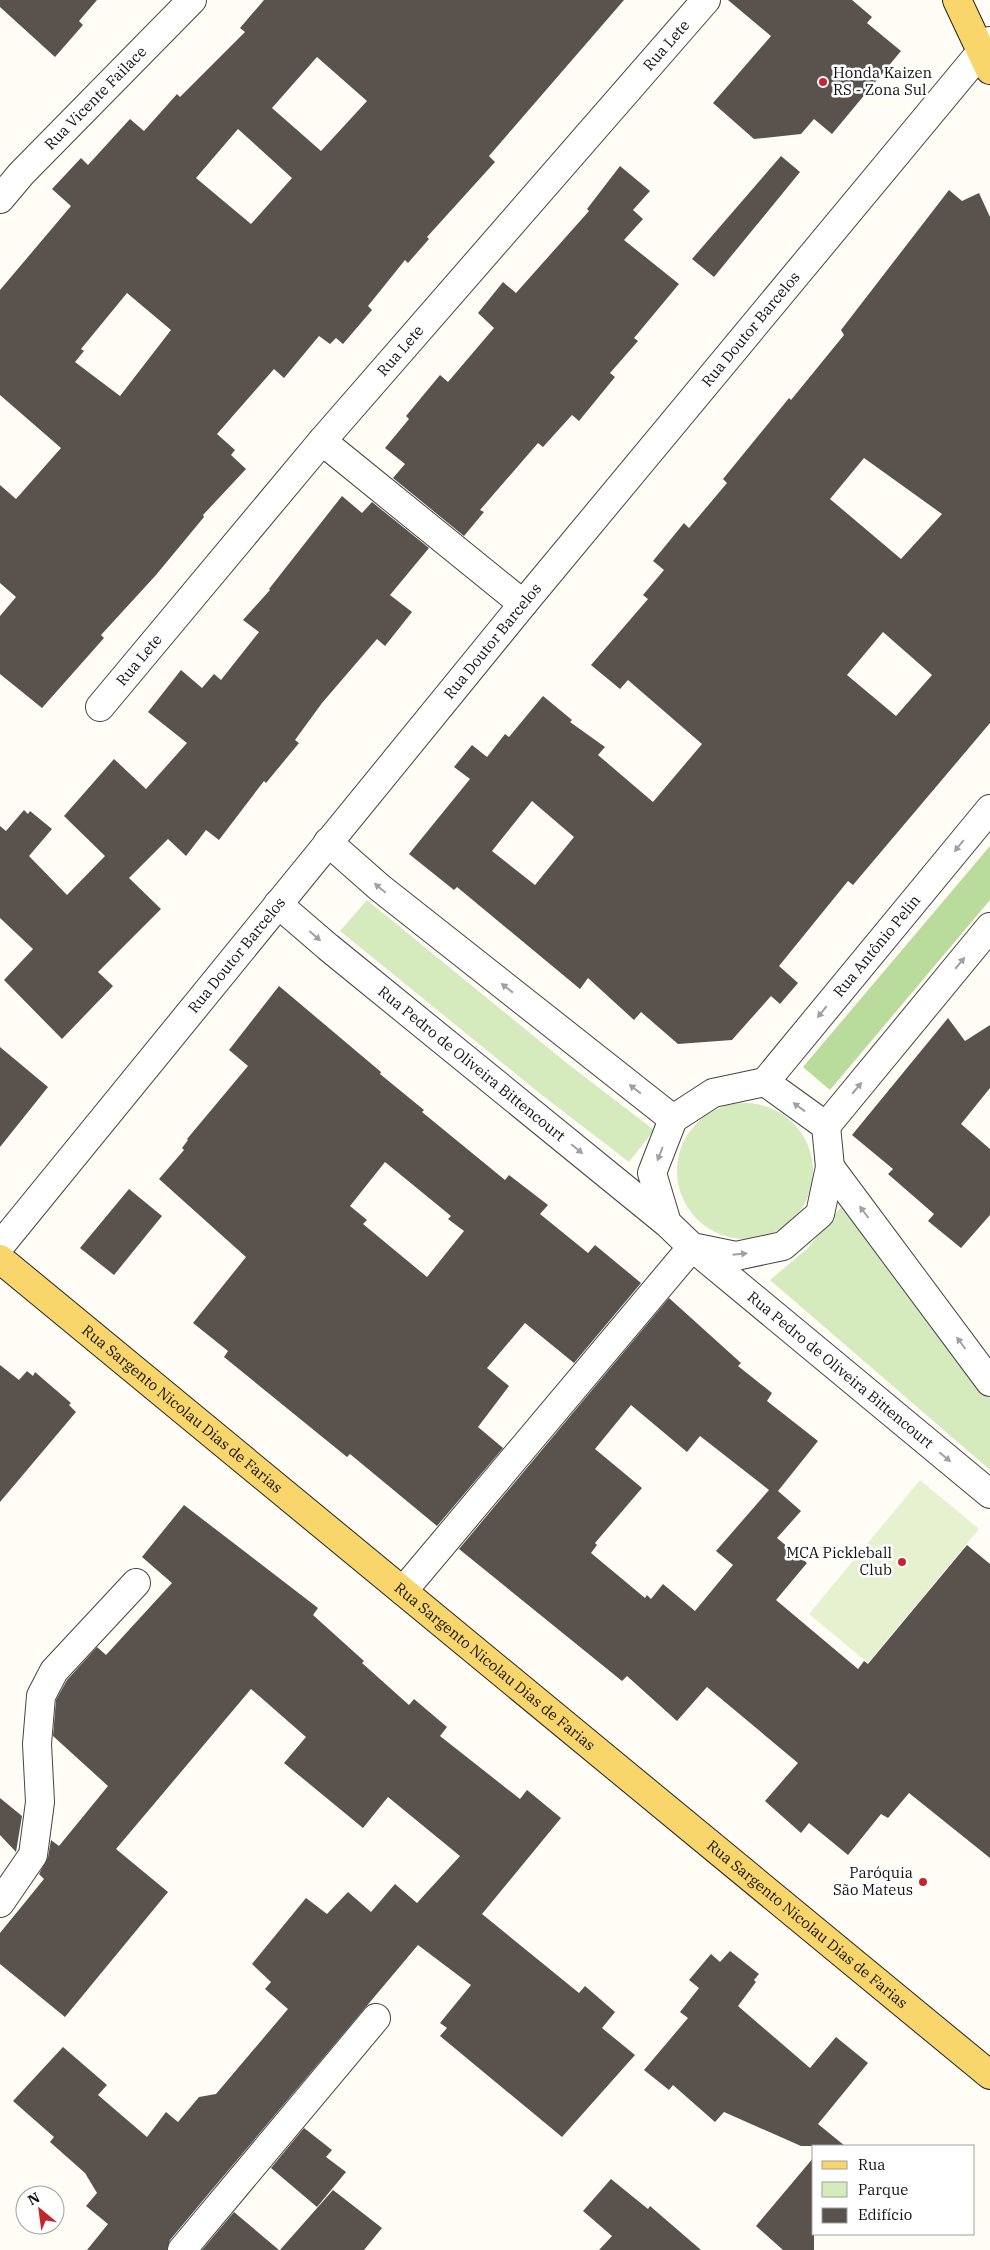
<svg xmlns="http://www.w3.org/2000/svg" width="990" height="2250" font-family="'IBM Plex Serif',serif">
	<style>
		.green { fill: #d5ebbd }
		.forest { fill: #b9dc9c }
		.pitch { fill: #e6f2cf }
		.building { fill: #5a524d; fill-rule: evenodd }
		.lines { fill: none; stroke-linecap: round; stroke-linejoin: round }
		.minor-casing { stroke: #444; stroke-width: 30 }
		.major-casing { stroke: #222; stroke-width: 30 }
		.minor { stroke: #fff; stroke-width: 28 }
		.major { stroke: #f9d66b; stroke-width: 28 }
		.oneway { fill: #a0a0a0 }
		.poi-dot { fill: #c4262e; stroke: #fff; stroke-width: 2 }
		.labels { text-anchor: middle; stroke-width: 5; stroke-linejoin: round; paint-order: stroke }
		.street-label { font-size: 15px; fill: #111; stroke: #fff }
		.poi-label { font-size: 15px; fill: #111; stroke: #fff; text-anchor: end }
	</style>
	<rect width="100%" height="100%" fill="#fffdf5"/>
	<!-- green -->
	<path class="green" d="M 367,900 L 568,1064 L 654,1130 L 629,1162 L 543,1096 L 340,931 Z
		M677 1171a68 68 0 1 1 136 0a68 68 0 1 1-136 0Z
		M 841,1207 L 990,1398 L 990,1470 L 770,1280 L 807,1249 Z"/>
	<!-- forest -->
	<path class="forest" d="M 990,846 L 990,900 L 830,1090 L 803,1067 Z"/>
	<!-- pitch -->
	<path class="pitch" d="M 920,1480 L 979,1529 L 868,1663 L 809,1614 Z"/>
	<!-- building -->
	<path class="building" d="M 0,0 L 97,0 L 79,21 L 83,25 L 55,57 L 0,7 Z
		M 264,0 L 624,0 L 489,156 L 495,162 L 427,237 L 429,239 L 408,263 L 405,260 L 368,306 L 372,310 L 343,344 L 336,338 L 330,344 L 319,336 L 284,378 L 274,369 L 217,434 L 235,450 L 231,455 L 246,469 L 203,515 L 204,517 L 156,575 L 101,635 L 104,638 L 42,708 L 0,674 L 0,616 L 16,597 L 0,583 L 0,485 L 16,499 L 61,448 L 0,395 L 0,290 L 71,206 L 52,189 L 81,158 L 88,165 L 130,119 L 144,131 L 177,94 L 180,97 L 245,32 L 240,28 ZM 317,57 L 367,101 L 321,151 L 272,108 ZM 238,129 L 292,178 L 251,224 L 196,178 ZM 127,293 L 171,330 L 120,396 L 75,362 L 84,351 L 81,349 Z
		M 728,0 L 852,0 L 872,17 L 867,23 L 901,51 L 832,134 L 814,119 L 801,134 L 754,139 L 713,103 L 771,36 Z
		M 781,156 L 800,172 L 714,277 L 692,259 Z
		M 620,166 L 650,191 L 633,210 L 643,219 L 624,240 L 679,284 L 634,338 L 638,341 L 610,373 L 615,377 L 579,421 L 572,415 L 543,447 L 538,443 L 480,510 L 484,512 L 464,536 L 393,478 L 405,464 L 385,448 L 409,419 L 406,416 L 440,375 L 448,382 L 494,328 L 478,313 L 503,282 L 516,293 L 589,211 L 587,209 Z
		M 949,190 L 962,201 L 979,193 L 990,217 L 990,723 L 853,885 L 848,881 L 779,966 L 798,983 L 780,1004 L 771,996 L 732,1040 L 678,1044 L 641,1012 L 634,1020 L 588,978 L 580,989 L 457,887 L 454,890 L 409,854 L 470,779 L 454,767 L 472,745 L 487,757 L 505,734 L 509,737 L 543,696 L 572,720 L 570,722 L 605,747 L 598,755 L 653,802 L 702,744 L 628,680 L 620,689 L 591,665 L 648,599 L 643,595 L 664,570 L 653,561 L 684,523 L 689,528 L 727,483 L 723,479 L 789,398 L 791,400 L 844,335 L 841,330 ZM 864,458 L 942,514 L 901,559 L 830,499 ZM 883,632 L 932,675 L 896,716 L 847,675 ZM 532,801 L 574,837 L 535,885 L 492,851 Z
		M 342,496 L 362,513 L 372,502 L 429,548 L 390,595 L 412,612 L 385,646 L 377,639 L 322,703 L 295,740 L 299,743 L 266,783 L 264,781 L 219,840 L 206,830 L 186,856 L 168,839 L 129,878 L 161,909 L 98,972 L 113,986 L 62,1039 L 4,980 L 33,949 L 0,918 L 0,826 L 6,831 L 24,810 L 28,814 L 30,811 L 52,829 L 29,856 L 67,895 L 105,856 L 64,816 L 114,759 L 146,789 L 187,743 L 148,712 L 181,670 L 202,688 L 214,674 L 221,680 L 259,632 L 243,620 L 270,590 L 269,589 Z
		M 279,986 L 381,1072 L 380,1074 L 424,1110 L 422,1112 L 505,1180 L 509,1175 L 548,1205 L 540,1214 L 588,1253 L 595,1245 L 641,1283 L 574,1363 L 525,1323 L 487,1368 L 509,1386 L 478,1427 L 503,1448 L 437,1526 L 350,1454 L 347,1457 L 224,1357 L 228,1351 L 193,1323 L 246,1257 L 159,1179 L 184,1150 L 182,1148 L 188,1140 L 187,1139 L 248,1066 L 229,1050 ZM 385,1162 L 451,1216 L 448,1219 L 464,1231 L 427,1277 L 363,1224 L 367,1220 L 350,1206 Z
		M 948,1018 L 965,1041 L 990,1025 L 990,1088 L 961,1124 L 990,1149 L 990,1215 L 961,1248 L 928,1221 L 934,1214 L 888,1174 L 893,1169 L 852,1135 Z
		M 0,1047 L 48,1087 L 0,1147 Z
		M 129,1189 L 162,1216 L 114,1275 L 80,1248 Z
		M 669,1298 L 741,1363 L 738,1366 L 772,1393 L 767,1401 L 818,1441 L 778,1491 L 801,1511 L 777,1538 L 807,1563 L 776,1600 L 858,1669 L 864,1661 L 868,1664 L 967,1545 L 990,1564 L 990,1858 L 909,1793 L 888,1818 L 881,1814 L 848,1855 L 809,1823 L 801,1833 L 765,1801 L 798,1763 L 707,1687 L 677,1721 L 627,1676 L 622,1681 L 459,1549 ZM 631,1405 L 687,1452 L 700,1436 L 769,1490 L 716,1551 L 733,1565 L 695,1611 L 663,1584 L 651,1599 L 647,1595 L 645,1598 L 591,1553 L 597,1545 L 595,1543 L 642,1488 L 595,1449 Z
		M 0,1365 L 19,1380 L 27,1371 L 33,1376 L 35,1372 L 71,1403 L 69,1405 L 76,1412 L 0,1502 Z
		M 184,1505 L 318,1608 L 313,1615 L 364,1661 L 362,1663 L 409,1705 L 414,1699 L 447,1727 L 440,1736 L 520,1799 L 527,1790 L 561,1818 L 482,1914 L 579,1993 L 585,1986 L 615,2012 L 602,2028 L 635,2055 L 562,2137 L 440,2036 L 447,2028 L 440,2023 L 471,1985 L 418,1945 L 210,2192 L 170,2240 L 167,2250 L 87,2250 L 108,2224 L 86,2206 L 97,2193 L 85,2173 L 50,2142 L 54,2137 L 13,2101 L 63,2047 L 107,2085 L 98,2095 L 147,2137 L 166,2112 L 178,2122 L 199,2097 L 216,2094 L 288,2009 L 265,1989 L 271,1982 L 252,1964 L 306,1898 L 327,1914 L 348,1892 L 371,1912 L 395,1884 L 417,1903 L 460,1856 L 388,1797 L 363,1828 L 284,1763 L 306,1737 L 251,1689 L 116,1849 L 168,1892 L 65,2017 L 0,1964 L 0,1933 L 44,1879 L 39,1874 L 48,1857 L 51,1840 L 59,1846 L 108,1786 L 53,1736 L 56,1700 L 67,1680 L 97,1647 L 106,1655 L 172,1583 L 142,1557 Z
		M 0,1798 L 22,1816 L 16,1852 L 0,1835 Z
		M 730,1951 L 759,1974 L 754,1980 L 756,1982 L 738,2006 L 810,2068 L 836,2037 L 868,2063 L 818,2124 L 845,2146 L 801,2146 L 724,2112 L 715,2122 L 673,2085 L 669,2090 L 644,2070 L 688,2018 L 680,2012 L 699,1988 L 689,1980 L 711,1954 L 720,1962 Z
		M 304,2128 L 332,2150 L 326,2157 L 346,2172 L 317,2207 L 271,2168 Z
		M 814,2157 L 814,2250 L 783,2250 L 756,2226 Z
		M 611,2179 L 648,2209 L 650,2206 L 701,2250 L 599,2250 L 612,2236 L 583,2211 Z
		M 333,2190 L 382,2228 L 364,2250 L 280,2250 Z
		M 234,2212 L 279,2250 L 202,2250 Z"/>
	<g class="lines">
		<defs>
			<g id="minor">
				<path id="s1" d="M 0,199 L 21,174 L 192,0"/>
				<path d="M 322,441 L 523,604"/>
				<path id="s2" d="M 100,707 L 322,441 L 706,0"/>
				<path d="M 328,842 L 379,887 L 673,1119"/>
				<path id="s3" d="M 278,904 L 328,947 L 667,1223 L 692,1247 L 736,1256 L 783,1246 L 820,1214 L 830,1167 L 826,1126 L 765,1082 L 713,1093 L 673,1119 L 652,1173 L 667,1223"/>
				<path id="s4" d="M 765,1082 L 990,809"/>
				<path d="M 826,1126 L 990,927"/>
				<path d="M 830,1167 L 990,1382"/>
				<path id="s5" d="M 0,1246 L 523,604 L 990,41"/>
				<path id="s6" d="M 403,1591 L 692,1247 L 990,1494"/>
				<path d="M 0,1903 L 33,1855 L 40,1802 L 37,1744 L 41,1696 L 54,1671 L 136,1583"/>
				<path d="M 182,2250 L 376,2018"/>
			</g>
			<g id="major">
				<path d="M 957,0 L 990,70"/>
				<path id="s7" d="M 0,1259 L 990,2075"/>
			</g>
		</defs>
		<!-- minor casing -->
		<use href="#minor" class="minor-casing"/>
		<!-- major casing -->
		<use href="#major" class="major-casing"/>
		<!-- minor -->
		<use href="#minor" class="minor"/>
		<!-- major -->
		<use href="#major" class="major"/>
	</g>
	<!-- one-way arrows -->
	<defs><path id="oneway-solid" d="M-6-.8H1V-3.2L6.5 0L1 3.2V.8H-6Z" transform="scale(1.25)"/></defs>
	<g class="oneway">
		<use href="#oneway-solid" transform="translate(959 846) rotate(129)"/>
		<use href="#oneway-solid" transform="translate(380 888) rotate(-140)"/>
		<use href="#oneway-solid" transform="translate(315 936) rotate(41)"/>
		<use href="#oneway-solid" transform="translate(960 963) rotate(-50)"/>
		<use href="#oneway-solid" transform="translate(507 988) rotate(-142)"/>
		<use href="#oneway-solid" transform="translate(822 1012) rotate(129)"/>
		<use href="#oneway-solid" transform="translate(857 1088) rotate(-50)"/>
		<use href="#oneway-solid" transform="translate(635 1089) rotate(-142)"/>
		<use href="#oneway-solid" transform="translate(799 1107) rotate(-144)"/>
		<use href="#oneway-solid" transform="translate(577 1149) rotate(39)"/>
		<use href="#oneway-solid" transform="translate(660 1154) rotate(111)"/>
		<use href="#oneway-solid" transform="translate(864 1212) rotate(-127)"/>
		<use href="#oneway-solid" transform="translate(740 1254) rotate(-6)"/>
		<use href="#oneway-solid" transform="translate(961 1343) rotate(-127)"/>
		<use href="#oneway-solid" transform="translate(945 1457) rotate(40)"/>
	</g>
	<!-- markers -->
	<g class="poi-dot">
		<circle cx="823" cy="82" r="5"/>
		<circle cx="902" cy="1562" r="5"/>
		<circle cx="923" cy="1882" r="5"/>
	</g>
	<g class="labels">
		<!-- street labels -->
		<g class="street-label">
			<text dy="5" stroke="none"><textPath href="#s2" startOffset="871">Rua Lete</textPath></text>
			<text dy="5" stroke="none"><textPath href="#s1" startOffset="139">Rua Vicente Failace</textPath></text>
			<text dy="5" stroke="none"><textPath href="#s5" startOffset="1185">Rua Doutor Barcelos</textPath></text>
			<text dy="5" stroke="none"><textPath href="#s2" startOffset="466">Rua Lete</textPath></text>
			<text dy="5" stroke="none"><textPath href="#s5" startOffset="780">Rua Doutor Barcelos</textPath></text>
			<text dy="5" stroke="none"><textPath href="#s2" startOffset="61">Rua Lete</textPath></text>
			<text dy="5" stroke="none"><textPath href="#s4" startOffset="176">Rua Antônio Pelin</textPath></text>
			<text dy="5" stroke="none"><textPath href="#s5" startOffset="375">Rua Doutor Barcelos</textPath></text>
			<text dy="5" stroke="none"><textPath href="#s3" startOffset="251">Rua Pedro de Oliveira Bittencourt</textPath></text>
			<text dy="5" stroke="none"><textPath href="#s6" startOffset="642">Rua Pedro de Oliveira Bittencourt</textPath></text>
			<text dy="5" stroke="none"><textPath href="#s7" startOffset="236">Rua Sargento Nicolau Dias de Farias</textPath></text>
			<text dy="5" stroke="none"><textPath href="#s7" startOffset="641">Rua Sargento Nicolau Dias de Farias</textPath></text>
			<text dy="5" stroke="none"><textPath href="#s7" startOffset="1046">Rua Sargento Nicolau Dias de Farias</textPath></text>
		</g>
		<!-- poi labels -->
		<g class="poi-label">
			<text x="833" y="78" text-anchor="start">Honda Kaizen<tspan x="833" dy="17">RS - Zona Sul</tspan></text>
			<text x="892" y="1558">MCA Pickleball<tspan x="892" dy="17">Club</tspan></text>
			<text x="913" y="1878">Paróquia<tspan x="913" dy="17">São Mateus</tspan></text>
		</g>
	</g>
	<!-- legend -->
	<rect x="812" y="2145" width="162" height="90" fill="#ffffff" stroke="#a0a0a0"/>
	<rect x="822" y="2161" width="25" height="8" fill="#f9d66b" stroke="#a0a0a0"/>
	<text x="858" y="2170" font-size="15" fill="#111111">Rua</text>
	<rect x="822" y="2182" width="25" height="15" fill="#d5ebbd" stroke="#a0a0a0"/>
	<text x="858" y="2195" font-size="15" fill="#111111">Parque</text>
	<rect x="822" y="2208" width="25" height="15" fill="#5a524d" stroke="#a0a0a0"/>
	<text x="858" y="2220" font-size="15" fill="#111111">Edifício</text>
	<!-- north arrow -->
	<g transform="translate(40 2210) rotate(331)"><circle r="24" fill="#ffffff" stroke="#a0a0a0"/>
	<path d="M0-4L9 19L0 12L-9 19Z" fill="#c4262e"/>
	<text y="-8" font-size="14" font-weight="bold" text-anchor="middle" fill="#111111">N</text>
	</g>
</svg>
